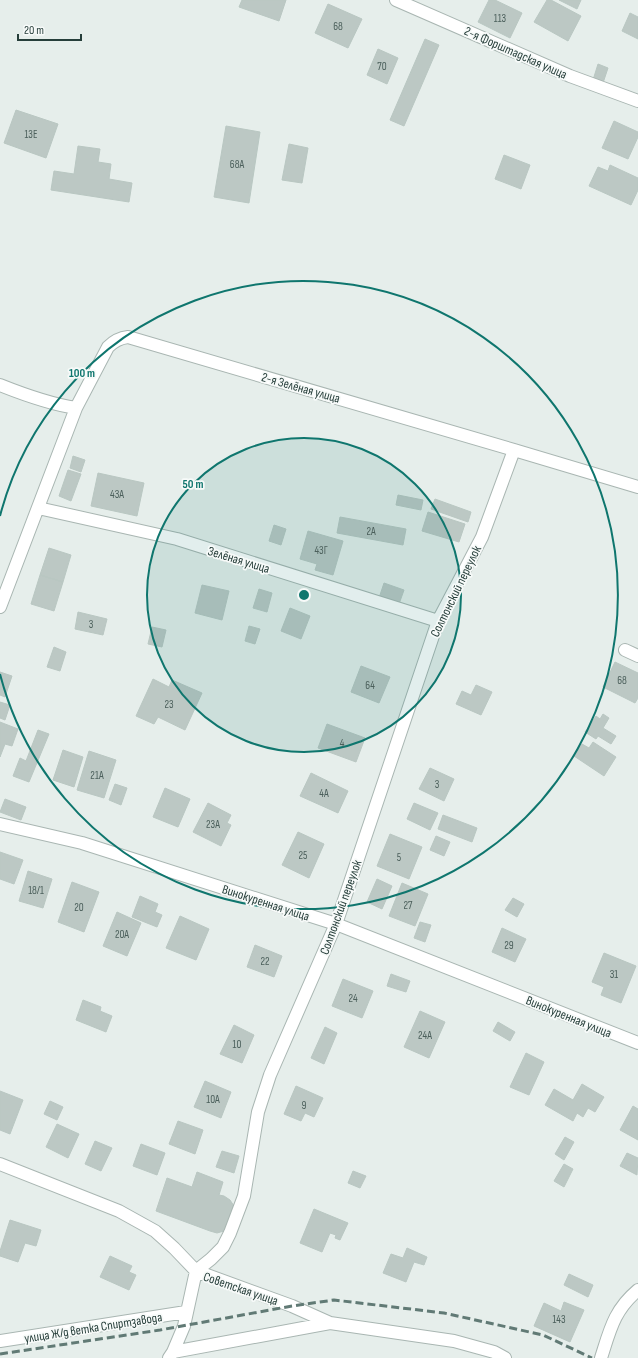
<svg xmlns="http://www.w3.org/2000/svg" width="638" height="1358" font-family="'Sofia Sans Condensed',sans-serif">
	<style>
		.building { fill: #bcc8c4; stroke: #b9c7c2 }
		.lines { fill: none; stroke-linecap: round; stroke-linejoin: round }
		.minor-casing { stroke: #a9b6b2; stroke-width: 14 }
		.minor { stroke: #fff; stroke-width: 12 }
		.rail { stroke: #617a75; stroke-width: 3; stroke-dasharray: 8 4; stroke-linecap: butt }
		.ring { fill: none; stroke: #0f766e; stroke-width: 2 }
		.labels { text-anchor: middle; stroke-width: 3.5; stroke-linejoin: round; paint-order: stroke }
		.number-label { font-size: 11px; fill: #4c605c }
		.street-label { font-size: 13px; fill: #263e3a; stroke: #f7faf9 }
		.centre { fill: #0f766e; stroke: #f7faf9; stroke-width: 2 }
		.ring-label { font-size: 12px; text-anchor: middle; font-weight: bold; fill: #0f766e; stroke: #f7faf9; stroke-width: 3.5; stroke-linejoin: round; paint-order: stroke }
	</style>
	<rect width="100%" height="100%" fill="#e6eeeb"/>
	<!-- building -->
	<path class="building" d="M 242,0 L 286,0 L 279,21 L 239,7 Z
		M 489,0 L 495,0 L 522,13 L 510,38 L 478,22 Z
		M 547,0 L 551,0 L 581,16 L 568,41 L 534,22 Z
		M 559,0 L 581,0 L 577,9 Z
		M 328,4 L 362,19 L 348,48 L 315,33 Z
		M 630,13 L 638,17 L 638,39 L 622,31 Z
		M 425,39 L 439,45 L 404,126 L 390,120 Z
		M 378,49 L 398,58 L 387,84 L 367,75 Z
		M 598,64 L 608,68 L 603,83 L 593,80 Z
		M 16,110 L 58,124 L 46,158 L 4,143 Z
		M 614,121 L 638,132 L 638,137 L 628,159 L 602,148 Z
		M 226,126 L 260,132 L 249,203 L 214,197 Z
		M 289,144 L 308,148 L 302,183 L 282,180 Z
		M 78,146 L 100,149 L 98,162 L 111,164 L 109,179 L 132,183 L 129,202 L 51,190 L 54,171 L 74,174 Z
		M 504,155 L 530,165 L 521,189 L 495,179 Z
		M 610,165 L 638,178 L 638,190 L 631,205 L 589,186 L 598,167 L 608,171 Z
		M 73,456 L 85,460 L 81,472 L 70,468 Z
		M 68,470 L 81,474 L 71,501 L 59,496 Z
		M 98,473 L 144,483 L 137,516 L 91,506 Z
		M 398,495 L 423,500 L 421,510 L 396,505 Z
		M 435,499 L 471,512 L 468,522 L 431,509 Z
		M 428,512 L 465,524 L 459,542 L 422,531 Z
		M 340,517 L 406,529 L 403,545 L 337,533 Z
		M 274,525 L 286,529 L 281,545 L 269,541 Z
		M 308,531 L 343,541 L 333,575 L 315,570 L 317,564 L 300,559 Z
		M 49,548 L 71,555 L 63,582 L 40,575 Z
		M 40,575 L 63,582 L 54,611 L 31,604 Z
		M 384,583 L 404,590 L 399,604 L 379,598 Z
		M 202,585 L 229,591 L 222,620 L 195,613 Z
		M 259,589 L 272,593 L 267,612 L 253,608 Z
		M 290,608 L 310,616 L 301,639 L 281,631 Z
		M 78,612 L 107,619 L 103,635 L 75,629 Z
		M 249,626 L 260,629 L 255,644 L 245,641 Z
		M 152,627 L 166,630 L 162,647 L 148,644 Z
		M 54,647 L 66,652 L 60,671 L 47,667 Z
		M 615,662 L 638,673 L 638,698 L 635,703 L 603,687 Z
		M 361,666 L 390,677 L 379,703 L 351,692 Z
		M 0,672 L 12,676 L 5,697 L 0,695 Z
		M 153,679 L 169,687 L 172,680 L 202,693 L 185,730 L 158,717 L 154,724 L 136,716 Z
		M 476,685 L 492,692 L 481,715 L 456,704 L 462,691 L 471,695 Z
		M 0,702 L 10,705 L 5,720 L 0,718 Z
		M 603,714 L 609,718 L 603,728 L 616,736 L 611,744 L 598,736 L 596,739 L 585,732 L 596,716 L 600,719 Z
		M 0,722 L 18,729 L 12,746 L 5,744 L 0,757 Z
		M 327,724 L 365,738 L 356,762 L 318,748 Z
		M 38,730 L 49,734 L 29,782 L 13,776 L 20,758 L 26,761 Z
		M 593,742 L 616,757 L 604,776 L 574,756 L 582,744 L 589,748 Z
		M 63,750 L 83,757 L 74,787 L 53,780 Z
		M 89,751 L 116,760 L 104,798 L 77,790 Z
		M 430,768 L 454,779 L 444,801 L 419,789 Z
		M 311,773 L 348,791 L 338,813 L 300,796 Z
		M 115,784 L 127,788 L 121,805 L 109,800 Z
		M 165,788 L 190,799 L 178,827 L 153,817 Z
		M 5,799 L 26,807 L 21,820 L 0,812 Z
		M 208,803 L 231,815 L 227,823 L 231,825 L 221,846 L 193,832 Z
		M 414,803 L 438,813 L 430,830 L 407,819 Z
		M 443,815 L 477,828 L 472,842 L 438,829 Z
		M 298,832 L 324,844 L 309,878 L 282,865 Z
		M 390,834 L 422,847 L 409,879 L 377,866 Z
		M 436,836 L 450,842 L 444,856 L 430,850 Z
		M 0,852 L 23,860 L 14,884 L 0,879 Z
		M 28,871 L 52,879 L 43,908 L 19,901 Z
		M 377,879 L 392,886 L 382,909 L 367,902 Z
		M 72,882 L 99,892 L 84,932 L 58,922 Z
		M 402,883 L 428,894 L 415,926 L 389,916 Z
		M 140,896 L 158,904 L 155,912 L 162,915 L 157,927 L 132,917 Z
		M 513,898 L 524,904 L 517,917 L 505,910 Z
		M 117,912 L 141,923 L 127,956 L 103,946 Z
		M 180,916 L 209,929 L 196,960 L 166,948 Z
		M 420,922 L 431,925 L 425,942 L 414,938 Z
		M 502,928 L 526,939 L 515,962 L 492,952 Z
		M 255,945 L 282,956 L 274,977 L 247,967 Z
		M 604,953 L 636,966 L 621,1003 L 601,995 L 604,987 L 592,982 Z
		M 391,974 L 410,981 L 406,992 L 387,986 Z
		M 343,979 L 373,991 L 362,1018 L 332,1006 Z
		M 83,1000 L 101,1007 L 100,1011 L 112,1016 L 106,1032 L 76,1020 Z
		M 420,1011 L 445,1022 L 429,1058 L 404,1047 Z
		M 498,1022 L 515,1032 L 510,1041 L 493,1031 Z
		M 234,1025 L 254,1035 L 242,1063 L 220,1054 Z
		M 325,1027 L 337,1033 L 324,1064 L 311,1058 Z
		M 526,1053 L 544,1062 L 529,1095 L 510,1087 Z
		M 205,1081 L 231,1092 L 221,1118 L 194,1107 Z
		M 582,1084 L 604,1097 L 595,1112 L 588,1108 L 583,1117 L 577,1113 L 573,1121 L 545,1105 L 554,1089 L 573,1100 Z
		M 296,1086 L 323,1098 L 314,1117 L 305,1113 L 301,1121 L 284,1114 Z
		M 0,1091 L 23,1100 L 10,1134 L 0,1130 Z
		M 50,1101 L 63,1107 L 57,1120 L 44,1114 Z
		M 633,1106 L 638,1109 L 638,1140 L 620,1130 Z
		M 178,1121 L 203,1130 L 195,1154 L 169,1144 Z
		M 57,1124 L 79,1134 L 68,1158 L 46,1147 Z
		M 565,1137 L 574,1142 L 564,1160 L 555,1154 Z
		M 95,1141 L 112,1148 L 101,1171 L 85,1164 Z
		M 141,1144 L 165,1153 L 157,1175 L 133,1166 Z
		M 222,1151 L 239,1156 L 234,1173 L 216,1167 Z
		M 627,1153 L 638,1158 L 637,1175 L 620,1166 Z
		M 564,1164 L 573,1169 L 564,1187 L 554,1181 Z
		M 353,1171 L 366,1176 L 360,1188 L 348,1183 Z
		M 197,1172 L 223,1182 L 219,1195 L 224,1196 L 230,1200 L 234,1206 L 230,1227 L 224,1231 L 217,1233 L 210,1231 L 156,1211 L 167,1178 L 192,1187 Z
		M 314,1209 L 348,1223 L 340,1240 L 335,1238 L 336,1235 L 330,1233 L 322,1252 L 300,1243 Z
		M 10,1220 L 41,1230 L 36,1246 L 25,1243 L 18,1262 L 0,1256 L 0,1251 Z
		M 407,1248 L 427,1257 L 424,1265 L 414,1262 L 406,1282 L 383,1273 L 391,1254 L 403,1258 Z
		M 110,1256 L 132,1266 L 129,1272 L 136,1275 L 129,1290 L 100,1277 Z
		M 569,1274 L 593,1285 L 588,1297 L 564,1285 Z
		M 564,1302 L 584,1310 L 570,1342 L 534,1326 L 544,1303 L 561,1311 Z"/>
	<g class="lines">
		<defs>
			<path id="minor" d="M 396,0 L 570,76 L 638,101
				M 0,385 C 25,395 50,404 76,408 L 108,347 C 114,341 119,338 128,337 L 514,450 L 638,487
				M 38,508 L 177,539 L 438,621
				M 0,607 L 76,408
				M 625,650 L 638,656
				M 0,824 L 82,843 L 336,924 L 638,1043
				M 0,1164 L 119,1211 L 155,1231 L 174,1248 L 196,1271 L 292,1306 L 330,1323 L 454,1341 L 494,1352 L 505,1358
				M 0,1341 L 186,1312
				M 173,1352 L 330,1323
				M 169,1358 L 173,1352 L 184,1326 L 196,1271 L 211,1259 L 223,1247 L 230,1233 L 244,1196 L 258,1112 L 270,1075 L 336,924 L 438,621 L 482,537 L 514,450
				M 601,1358 C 610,1330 614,1310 638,1290"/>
		</defs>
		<!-- minor casing -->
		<use href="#minor" class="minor-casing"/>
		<!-- minor -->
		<use href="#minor" class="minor"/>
		<!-- rail -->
		<path class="rail" d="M 0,1354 L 160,1330 L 292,1306 L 334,1300 L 444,1313 L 543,1335 L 592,1358"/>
	</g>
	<!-- distance rings -->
	<circle cx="304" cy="595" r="157" fill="#0f766e" fill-opacity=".12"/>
	<g class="ring">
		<circle cx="304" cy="595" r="157"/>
		<path d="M0 516A314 314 0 1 1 0 674"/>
	</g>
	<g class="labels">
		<!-- number labels -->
		<g class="number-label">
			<text x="500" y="22">113</text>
			<text x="338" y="30">68</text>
			<text x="382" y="70">70</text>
			<text x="31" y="138">13Е</text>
			<text x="237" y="168">68А</text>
			<text x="117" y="498">43А</text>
			<text x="371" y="535">2А</text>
			<text x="321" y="554">43Г</text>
			<text x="91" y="628">3</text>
			<text x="622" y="684">68</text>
			<text x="370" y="689">64</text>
			<text x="169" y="708">23</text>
			<text x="342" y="747">4</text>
			<text x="97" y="779">21А</text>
			<text x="437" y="788">3</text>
			<text x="324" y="797">4А</text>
			<text x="213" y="828">23А</text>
			<text x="303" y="859">25</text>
			<text x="399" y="861">5</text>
			<text x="36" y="894">18/1</text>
			<text x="408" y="909">27</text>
			<text x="79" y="911">20</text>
			<text x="122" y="938">20А</text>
			<text x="509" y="949">29</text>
			<text x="265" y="965">22</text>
			<text x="614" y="978">31</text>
			<text x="353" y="1002">24</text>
			<text x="425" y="1039">24А</text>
			<text x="237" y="1048">10</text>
			<text x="213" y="1103">10А</text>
			<text x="304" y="1109">9</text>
			<text x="559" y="1323">143</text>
		</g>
		<!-- street labels -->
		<g class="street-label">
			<text transform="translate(516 52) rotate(24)" y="5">2-я Форштадская улица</text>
			<text transform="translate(301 387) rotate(16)" y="5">2-я Зелёная улица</text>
			<text transform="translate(239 559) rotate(17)" y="5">Зелёная улица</text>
			<text transform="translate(455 591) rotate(-64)" y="5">Солтонский переулок</text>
			<text transform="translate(266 902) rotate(18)" y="5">Винокуренная улица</text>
			<text transform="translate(340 907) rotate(-70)" y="5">Солтонский переулок</text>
			<text transform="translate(569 1016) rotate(22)" y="5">Винокуренная улица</text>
			<text transform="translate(241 1288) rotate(19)" y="5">Советская улица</text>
			<text transform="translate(93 1327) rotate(-9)" y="5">улица Ж/д ветка Спиртзавода</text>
		</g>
	</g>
	<circle cx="304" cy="595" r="6" class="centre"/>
	<g class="ring-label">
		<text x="82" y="377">100 m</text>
		<text x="193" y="488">50 m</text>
	</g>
	<!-- scale -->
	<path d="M18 34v6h63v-6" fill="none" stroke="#263e3a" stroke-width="2"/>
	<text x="24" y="34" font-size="12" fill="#263e3a" stroke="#f7faf9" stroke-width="3" paint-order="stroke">20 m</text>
</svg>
